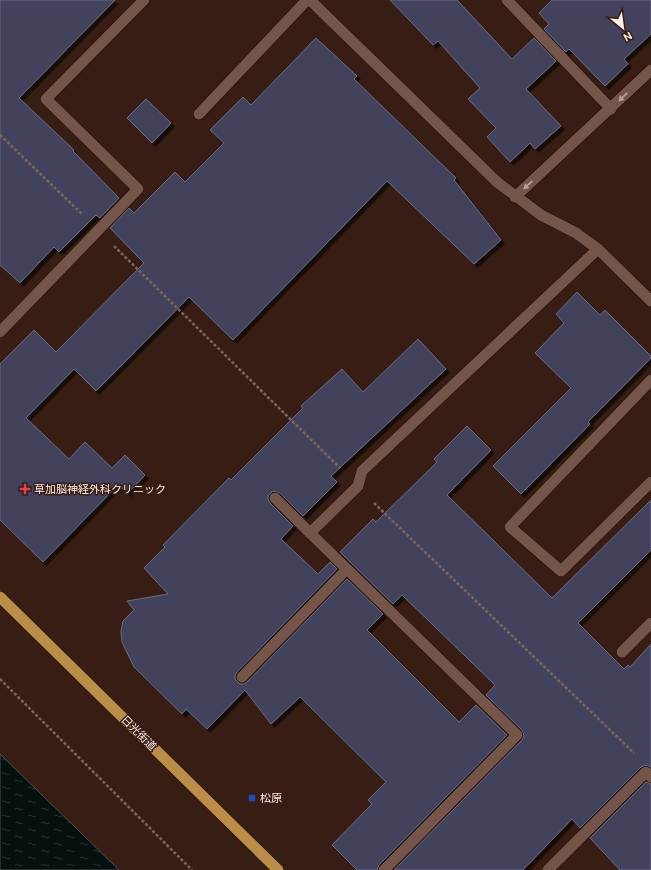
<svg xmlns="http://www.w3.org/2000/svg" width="651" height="870" font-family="Ubuntu,'Noto Sans JP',sans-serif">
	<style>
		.water { fill: url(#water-ripples); stroke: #505351 }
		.building { fill: #43435d; stroke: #6b6c88; filter: url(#shadow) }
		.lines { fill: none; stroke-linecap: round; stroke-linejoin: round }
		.service-casing { stroke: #1d0601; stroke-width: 12 }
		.minor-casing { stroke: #1d0601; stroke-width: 12 }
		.tertiary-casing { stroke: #1d0601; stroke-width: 12 }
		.primary-casing { stroke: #1d0601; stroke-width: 12 }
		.path { stroke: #7d675f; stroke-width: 2.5; stroke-dasharray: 3 2; stroke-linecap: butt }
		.service { stroke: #74554a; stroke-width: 11 }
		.minor { stroke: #74554a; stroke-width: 11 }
		.tertiary { stroke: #74554a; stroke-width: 11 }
		.primary { stroke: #ba8d48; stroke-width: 11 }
		.oneway { fill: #b9a29a }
		.health-dot { fill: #e0444e; stroke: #371d13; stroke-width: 1.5 }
		.transit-dot { fill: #1a4fb4; stroke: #371d13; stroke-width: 1.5 }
		.labels { text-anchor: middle; stroke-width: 3; stroke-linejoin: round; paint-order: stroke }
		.poi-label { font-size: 11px; fill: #feefea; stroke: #371d13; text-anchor: start }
		.street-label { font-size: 11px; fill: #feefea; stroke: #371d13 }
	</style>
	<defs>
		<pattern id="water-ripples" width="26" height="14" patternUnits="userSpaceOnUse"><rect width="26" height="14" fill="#051010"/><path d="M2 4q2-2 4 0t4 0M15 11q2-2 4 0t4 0" fill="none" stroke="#2a3333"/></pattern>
		<filter id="shadow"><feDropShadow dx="3.5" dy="3.5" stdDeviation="0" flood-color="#0009"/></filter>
	</defs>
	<rect width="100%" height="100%" fill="#371d13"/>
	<!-- water -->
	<path class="water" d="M 0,754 L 119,870 L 0,870 Z"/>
	<!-- building -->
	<path class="building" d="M 0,0 L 115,0 L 19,98 L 74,150 L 73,151 L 119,198 L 100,218 L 96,215 L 59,252 L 54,247 L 20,283 L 0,265 Z
		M 390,0 L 457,0 L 512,59 L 534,38 L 556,61 L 526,89 L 561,126 L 535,149 L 530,143 L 510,162 L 487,137 L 496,128 L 468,99 L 480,88 L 438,41 L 433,45 Z
		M 552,0 L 651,0 L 651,34 L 624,59 L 628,64 L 605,86 L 569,49 L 566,52 L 544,29 L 549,24 L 539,13 Z
		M 316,38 L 357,76 L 354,79 L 456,178 L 454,180 L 501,240 L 474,264 L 387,181 L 233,340 L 189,297 L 96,391 L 74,369 L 26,418 L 69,459 L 85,442 L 112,468 L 125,455 L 145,475 L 128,493 L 118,485 L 43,562 L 0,520 L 0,364 L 34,330 L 56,352 L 144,263 L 110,228 L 129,208 L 134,213 L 175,172 L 185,182 L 224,143 L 210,130 L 243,97 L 251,105 Z
		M 146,99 L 171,123 L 152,143 L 127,118 Z
		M 577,292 L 600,315 L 605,310 L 651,356 L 651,358 L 588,422 L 590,424 L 521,494 L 493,466 L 571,388 L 535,353 L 564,323 L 556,314 Z
		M 418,339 L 446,369 L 331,476 L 337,482 L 303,516 L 280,493 L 273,491 L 268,496 L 268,499 L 270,503 L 293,526 L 281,539 L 318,574 L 330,562 L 337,569 L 237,672 L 235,676 L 235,679 L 240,684 L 244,684 L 247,682 L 347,579 L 383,614 L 367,630 L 459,722 L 476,705 L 507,735 L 379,865 L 377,870 L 357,870 L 332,845 L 372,804 L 368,800 L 386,782 L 300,697 L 271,724 L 245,690 L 207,729 L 186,709 L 182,714 L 134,667 L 122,642 L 121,631 L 123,621 L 134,610 L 127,601 L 168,594 L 144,568 L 165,547 L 163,545 L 229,478 L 231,480 L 303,408 L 301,406 L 342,369 L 363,392 Z
		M 467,426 L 491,450 L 447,495 L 552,598 L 651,500 L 651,550 L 578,623 L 624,669 L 628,665 L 630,667 L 651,644 L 651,767 L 647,765 L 641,767 L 580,828 L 572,819 L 523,870 L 394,870 L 522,740 L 524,736 L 522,730 L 486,695 L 495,685 L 402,595 L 393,604 L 340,552 L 373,519 L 376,522 L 437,462 L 434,459 Z
		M 646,782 L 651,784 L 651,870 L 620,870 L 590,838 Z"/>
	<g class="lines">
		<defs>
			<path id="service" d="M 507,0 L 611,109
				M 199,114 L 307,0
				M 0,332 L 138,189 L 46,99 L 144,0
				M 651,380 L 510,527 L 561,571 L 651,482
				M 622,652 L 651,623
				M 242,677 L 347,569
				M 384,870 L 517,735 L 310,533 L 358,486 L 362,471 L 598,249
				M 548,870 L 646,772 L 651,777"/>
			<path id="minor" d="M 310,0 L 497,182 L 541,215 L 576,233 L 598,249
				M 515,197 L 651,70
				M 275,498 L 310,533"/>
			<path id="tertiary" d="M 598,249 L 651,301"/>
			<path id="primary" d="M 0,597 L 278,870"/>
		</defs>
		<!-- service casing -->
		<use href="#service" class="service-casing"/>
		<!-- minor casing -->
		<use href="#minor" class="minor-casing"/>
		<!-- tertiary casing -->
		<use href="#tertiary" class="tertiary-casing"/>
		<!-- primary casing -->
		<use href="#primary" class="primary-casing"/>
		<!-- path -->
		<path class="path" d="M 0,135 L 82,214
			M 114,246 L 340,468
			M 374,503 L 634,753
			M 0,679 L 192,870"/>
		<!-- service -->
		<use href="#service" class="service"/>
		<!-- minor -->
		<use href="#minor" class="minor"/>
		<!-- tertiary -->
		<use href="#tertiary" class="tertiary"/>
		<!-- primary -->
		<use href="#primary" class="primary"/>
	</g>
	<!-- one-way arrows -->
	<defs><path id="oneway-solid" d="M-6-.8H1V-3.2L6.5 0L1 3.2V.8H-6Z"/></defs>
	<g class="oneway">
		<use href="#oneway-solid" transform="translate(623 97) rotate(136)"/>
		<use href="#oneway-solid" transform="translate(528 185) rotate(137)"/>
	</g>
	<!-- markers -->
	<path class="health-dot" d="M23 483h4v4h4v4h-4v4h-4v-4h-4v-4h4z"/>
	<rect class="transit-dot" x="248" y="794" width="8" height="8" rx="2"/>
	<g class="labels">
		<!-- poi labels -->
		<g class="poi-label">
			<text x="34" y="493">草加脳神経外科クリニック</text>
			<text x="260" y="802">松原</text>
		</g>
		<!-- street labels -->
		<g class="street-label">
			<text transform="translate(139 733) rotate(45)" y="4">日光街道</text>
		</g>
	</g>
	<!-- north arrow -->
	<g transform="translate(623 28) rotate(151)" stroke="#371d13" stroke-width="3" paint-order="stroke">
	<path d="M0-3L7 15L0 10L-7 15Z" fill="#feefea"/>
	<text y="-6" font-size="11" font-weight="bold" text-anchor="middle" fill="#feefea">N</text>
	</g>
</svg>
